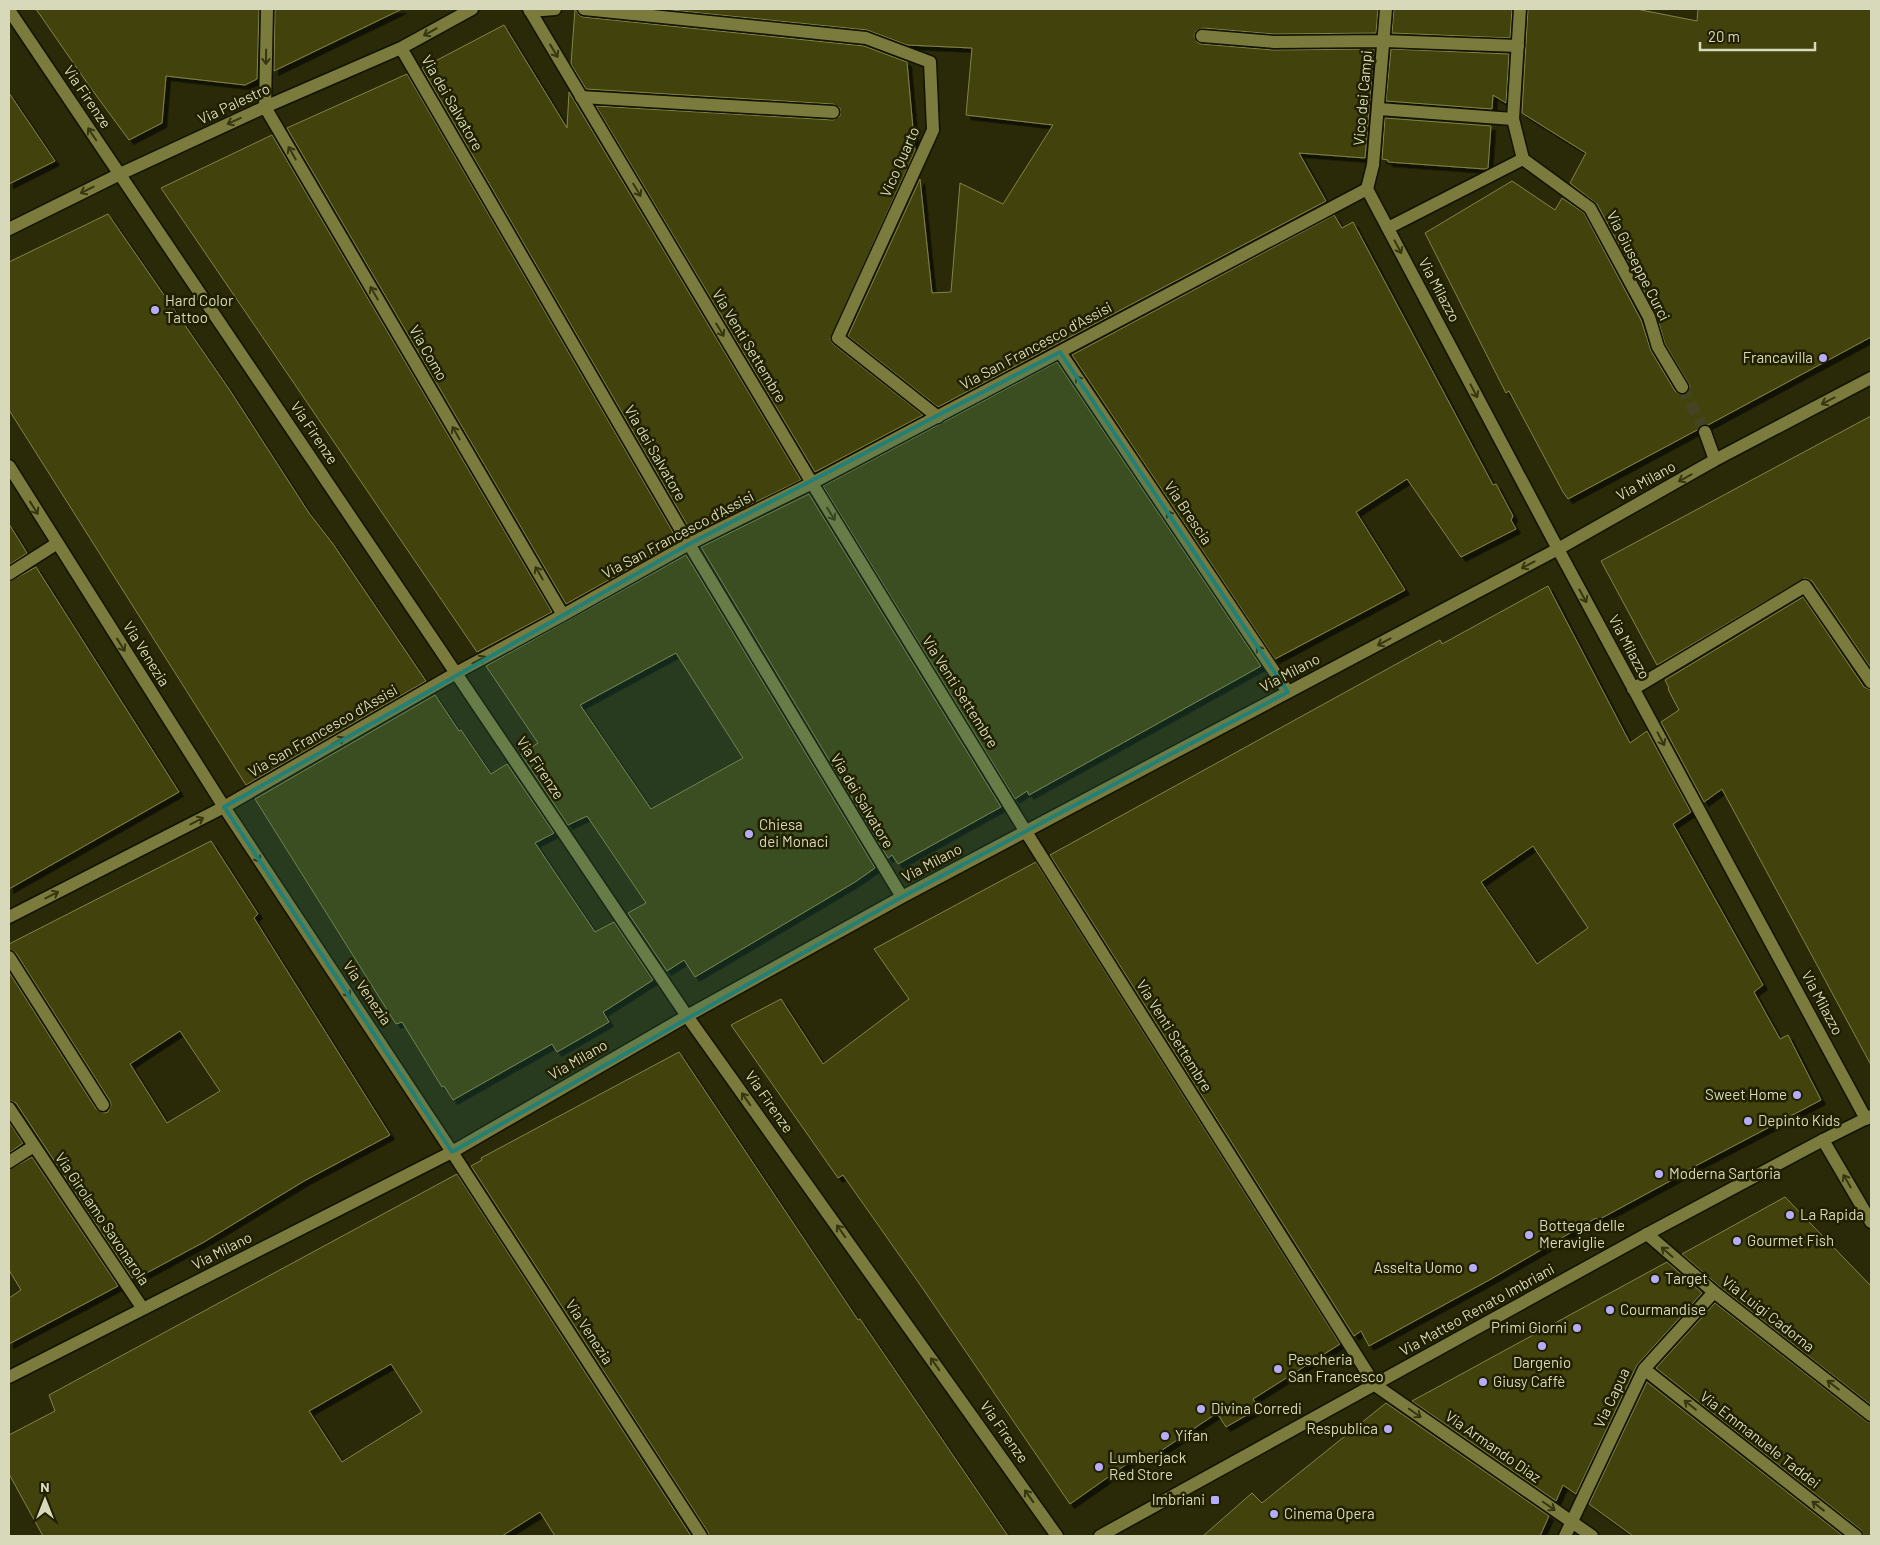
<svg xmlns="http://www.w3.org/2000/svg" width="1880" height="1545" font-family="Barlow,sans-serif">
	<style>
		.building { fill: #424209; stroke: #828346; fill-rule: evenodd; filter: url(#shadow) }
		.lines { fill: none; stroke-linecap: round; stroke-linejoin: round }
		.minor-tunnel { stroke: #444424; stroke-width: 12; stroke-dasharray: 12 6; stroke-linecap: butt }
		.service-casing { stroke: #121202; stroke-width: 15 }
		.pedestrian-casing { stroke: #121202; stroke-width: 15 }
		.minor-casing { stroke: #121202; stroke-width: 15 }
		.tertiary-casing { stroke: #121202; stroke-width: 15 }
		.service { stroke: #7a7b3d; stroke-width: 12 }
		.pedestrian { stroke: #7a7b3d; stroke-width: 12 }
		.minor { stroke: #7a7b3d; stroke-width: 12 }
		.tertiary { stroke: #7a7b3d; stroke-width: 12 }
		.oneway { stroke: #363710 }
		.marked { fill: #238076; fill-opacity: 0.2; stroke: #238076; stroke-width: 4; stroke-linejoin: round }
		.poi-dot { fill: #b6acf8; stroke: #202001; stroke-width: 2 }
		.labels { text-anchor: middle; stroke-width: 5; stroke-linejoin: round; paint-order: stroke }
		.street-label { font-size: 15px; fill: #d7d9ba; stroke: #202001 }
		.poi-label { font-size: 15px; fill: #d7d9ba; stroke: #202001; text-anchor: start }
	</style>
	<defs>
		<filter id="shadow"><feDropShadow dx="4.5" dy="4.5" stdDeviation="0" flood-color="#0009"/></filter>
	</defs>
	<rect width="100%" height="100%" fill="#2a2a09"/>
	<!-- building -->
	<path class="building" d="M 36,9 L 259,9 L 257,79 L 245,85 L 166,76 L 162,123 L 129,140 L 90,87 Z
		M 275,9 L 402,9 L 274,71 Z
		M 575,9 L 579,15 L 583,17 L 864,46 L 907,62 L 915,151 L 830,339 L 833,344 L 923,415 L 815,472 L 596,106 L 833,120 L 840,116 L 840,108 L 833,104 L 586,89 L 571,64 Z
		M 661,9 L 1378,9 L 1376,33 L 1274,34 L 1203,28 L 1196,31 L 1194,36 L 1197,42 L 1201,44 L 1273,50 L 1374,49 L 1365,158 L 1299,153 L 1326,201 L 938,407 L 848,336 L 920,179 L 932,293 L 951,292 L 960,183 L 1003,204 L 1053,125 L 966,115 L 972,48 L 907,45 L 867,30 Z
		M 1394,9 L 1512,9 L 1510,38 L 1392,33 Z
		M 1528,9 L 1636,9 L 1697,21 L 1698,9 L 1871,9 L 1871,337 L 1708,425 L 1702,425 L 1697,430 L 1568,499 L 1563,492 L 1509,391 L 1506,393 L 1425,233 L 1512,181 L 1555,210 L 1562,198 L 1584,213 L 1641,320 L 1651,351 L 1675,391 L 1679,394 L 1686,394 L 1689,390 L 1690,386 L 1665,344 L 1656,313 L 1597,204 L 1570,183 L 1586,153 L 1522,113 Z
		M 504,25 L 567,128 L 569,92 L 801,480 L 692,533 L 422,68 Z
		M 1391,49 L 1509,54 L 1506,103 L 1493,95 L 1492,109 L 1386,101 Z
		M 407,74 L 678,541 L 566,604 L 287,128 Z
		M 9,93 L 55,161 L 9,184 Z
		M 1385,118 L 1491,126 L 1488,168 L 1485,169 L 1388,162 L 1388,160 L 1382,159 Z
		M 272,135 L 552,612 L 477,652 L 161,188 Z
		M 108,214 L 229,389 L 309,513 L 333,544 L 426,681 L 246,785 L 9,410 L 9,262 Z
		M 1334,215 L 1342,228 L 1353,222 L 1493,485 L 1496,484 L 1513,516 L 1511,520 L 1516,529 L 1461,557 L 1407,479 L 1356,512 L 1405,590 L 1275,659 L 1072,355 Z
		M 1057,362 L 1261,666 L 1029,795 L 1027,791 L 1015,799 L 823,486 Z
		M 1871,416 L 1871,668 L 1812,581 L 1805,578 L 1657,665 L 1601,561 Z
		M 809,494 L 1001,807 L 898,864 L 892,855 L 888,858 L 701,547 Z
		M 9,524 L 27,553 L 9,565 Z
		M 686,555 L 875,868 L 855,882 L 695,977 L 684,960 L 667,971 L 628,913 L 646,903 L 587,816 L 568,825 L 521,754 L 538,743 L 486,666 ZM 676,653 L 743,758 L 651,809 L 580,705 Z
		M 36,567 L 179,792 L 9,889 L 9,582 Z
		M 1548,586 L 1630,743 L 1647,731 L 1691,812 L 1673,824 L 1763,985 L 1754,992 L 1780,1039 L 1788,1035 L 1821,1100 L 1682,1173 L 1683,1174 L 1598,1220 L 1596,1218 L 1491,1279 L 1369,1346 L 1361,1331 L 1354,1336 L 1050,855 L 1440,640 L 1442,644 ZM 1533,846 L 1588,928 L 1537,964 L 1481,882 Z
		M 1803,597 L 1864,687 L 1871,690 L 1871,1065 L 1722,789 L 1704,802 L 1661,722 L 1679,710 L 1668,689 L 1669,688 L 1665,680 Z
		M 435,695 L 459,731 L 461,730 L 491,774 L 507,764 L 554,833 L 535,843 L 595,932 L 614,922 L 653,980 L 603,1012 L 609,1022 L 557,1052 L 552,1044 L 453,1100 L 444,1086 L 442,1087 L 402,1022 L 396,1024 L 255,799 Z
		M 211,841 L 258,914 L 254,918 L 390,1135 L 304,1181 L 204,1242 L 141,1276 L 139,1274 L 132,1278 L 16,1103 L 9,1100 L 9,972 L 96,1109 L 104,1113 L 108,1112 L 111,1105 L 110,1101 L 16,953 L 9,949 L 9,944 ZM 180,1031 L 220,1091 L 167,1123 L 130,1064 Z
		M 1036,862 L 1340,1344 L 1253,1399 L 1259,1408 L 1226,1427 L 1217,1413 L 1146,1461 L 1141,1454 L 1070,1504 L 921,1286 L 843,1175 L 838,1178 L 731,1025 L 781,999 L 823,1064 L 909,999 L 874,949 Z
		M 679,1052 L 858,1320 L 860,1319 L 1008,1536 L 709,1536 L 708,1532 L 471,1166 L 482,1160 L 481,1158 Z
		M 9,1122 L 23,1143 L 9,1153 Z
		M 32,1157 L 118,1286 L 9,1344 L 9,1298 L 21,1290 L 9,1270 L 9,1170 Z
		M 457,1174 L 691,1536 L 555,1536 L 540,1512 L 502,1536 L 43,1536 L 9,1474 L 9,1435 L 55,1411 L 49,1395 ZM 391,1364 L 422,1412 L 342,1462 L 309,1411 Z
		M 1785,1197 L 1871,1286 L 1871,1405 L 1719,1286 L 1682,1254 Z
		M 1667,1262 L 1702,1293 L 1637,1365 L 1576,1494 L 1563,1485 L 1556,1501 L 1412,1401 Z
		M 1715,1303 L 1866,1421 L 1871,1423 L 1871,1536 L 1864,1536 L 1861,1530 L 1656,1368 Z
		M 1647,1382 L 1843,1536 L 1633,1536 L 1589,1504 Z
		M 1386,1403 L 1549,1516 L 1540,1536 L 1203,1536 L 1252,1493 L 1262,1503 Z"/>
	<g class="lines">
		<!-- minor-tunnel -->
		<path class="minor-tunnel" d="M 1682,387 L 1705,432"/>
		<defs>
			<path id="service" d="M 581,97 L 833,112"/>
			<path id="pedestrian" d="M 584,9 L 866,38 L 930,62 L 933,130 L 838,338 L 938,417
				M 530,11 L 555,9
				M 1202,36 L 1274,42 L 1384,41 L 1518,46
				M 1379,109 L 1513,119
				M 1367,189 L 1373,165 L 1386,9
				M 1388,228 L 1523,159"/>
			<path id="minor" d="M 267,9 L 265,107 L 563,615
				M 529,9 L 812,483 L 1026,832 L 1375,1385 L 1592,1536
				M 1520,9 L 1513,119 L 1523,159 L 1590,208 L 1649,317 L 1658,347 L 1682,387
				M 9,10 L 687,1016 L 1057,1536
				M 401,48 L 689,544 L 902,897
				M 9,229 L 120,174 L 265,107 L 401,48 L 472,9
				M 1060,352 L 1288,692
				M 1705,432 L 1715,460
				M 9,466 L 224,807 L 452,1152 L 701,1536
				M 9,574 L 56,544
				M 1633,689 L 1805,586 L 1871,682
				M 9,917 L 224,807 L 456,673 L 563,615 L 689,544 L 812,483 L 1367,189 L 1558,549 L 1866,1119
				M 9,957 L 103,1105
				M 9,1108 L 143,1309
				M 1823,1140 L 1871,1222
				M 9,1162 L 34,1146
				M 1647,1234 L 1714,1292 L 1871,1415
				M 1644,1369 L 1856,1536
				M 9,1377 L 452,1152 L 687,1016 L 902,897 L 1558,549 L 1715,460 L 1871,378
				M 1565,1536 L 1644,1369 L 1714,1292"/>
			<path id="tertiary" d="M 1100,1536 L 1647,1234 L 1823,1140 L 1871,1116"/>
		</defs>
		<!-- service casing -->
		<use href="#service" class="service-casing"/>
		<!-- pedestrian casing -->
		<use href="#pedestrian" class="pedestrian-casing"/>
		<!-- minor casing -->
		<use href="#minor" class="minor-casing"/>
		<!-- tertiary casing -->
		<use href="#tertiary" class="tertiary-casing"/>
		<!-- service -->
		<use href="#service" class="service"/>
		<!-- pedestrian -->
		<use href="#pedestrian" class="pedestrian"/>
		<!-- minor -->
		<use href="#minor" class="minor"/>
		<!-- tertiary -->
		<use href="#tertiary" class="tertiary"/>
	</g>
	<!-- one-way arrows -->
	<defs><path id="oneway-shaft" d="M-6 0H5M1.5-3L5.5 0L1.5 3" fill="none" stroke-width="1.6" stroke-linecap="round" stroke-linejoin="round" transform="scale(1.25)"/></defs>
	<g class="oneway">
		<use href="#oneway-shaft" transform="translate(430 32) rotate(151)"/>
		<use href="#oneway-shaft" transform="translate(554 51) rotate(59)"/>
		<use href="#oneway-shaft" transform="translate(266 57) rotate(91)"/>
		<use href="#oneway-shaft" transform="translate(234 121) rotate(155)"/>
		<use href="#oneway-shaft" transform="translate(92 134) rotate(-124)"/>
		<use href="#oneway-shaft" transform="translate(292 153) rotate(-120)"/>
		<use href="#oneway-shaft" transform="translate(87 190) rotate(153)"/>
		<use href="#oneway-shaft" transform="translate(637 190) rotate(59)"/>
		<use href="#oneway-shaft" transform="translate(1398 247) rotate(62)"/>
		<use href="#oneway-shaft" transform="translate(374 293) rotate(-120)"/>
		<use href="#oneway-shaft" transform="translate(720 330) rotate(59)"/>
		<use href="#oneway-shaft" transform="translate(1080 382) rotate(-124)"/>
		<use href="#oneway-shaft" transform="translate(1474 391) rotate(62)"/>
		<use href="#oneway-shaft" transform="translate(1828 401) rotate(152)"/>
		<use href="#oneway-shaft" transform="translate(456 433) rotate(-120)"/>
		<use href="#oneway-shaft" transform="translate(1685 478) rotate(151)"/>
		<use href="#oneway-shaft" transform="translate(34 508) rotate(58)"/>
		<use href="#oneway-shaft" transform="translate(831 514) rotate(58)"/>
		<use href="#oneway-shaft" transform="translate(1171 517) rotate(-124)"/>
		<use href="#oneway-shaft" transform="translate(1528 565) rotate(152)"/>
		<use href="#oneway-shaft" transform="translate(539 573) rotate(-120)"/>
		<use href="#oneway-shaft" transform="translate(1583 596) rotate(61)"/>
		<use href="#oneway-shaft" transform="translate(1384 642) rotate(152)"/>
		<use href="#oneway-shaft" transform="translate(121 645) rotate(58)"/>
		<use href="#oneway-shaft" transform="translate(1261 652) rotate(-124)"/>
		<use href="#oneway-shaft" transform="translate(479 660) rotate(-28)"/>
		<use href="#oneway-shaft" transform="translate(1661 739) rotate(62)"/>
		<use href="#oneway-shaft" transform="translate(338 741) rotate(-30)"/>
		<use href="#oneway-shaft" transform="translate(197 821) rotate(-27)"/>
		<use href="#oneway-shaft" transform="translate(256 856) rotate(56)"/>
		<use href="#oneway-shaft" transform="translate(52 895) rotate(-27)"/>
		<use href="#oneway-shaft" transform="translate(346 991) rotate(56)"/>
		<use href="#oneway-shaft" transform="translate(746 1099) rotate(-125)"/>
		<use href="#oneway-shaft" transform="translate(1847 1181) rotate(-120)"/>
		<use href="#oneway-shaft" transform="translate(841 1231) rotate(-125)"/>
		<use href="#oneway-shaft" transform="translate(1667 1252) rotate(-139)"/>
		<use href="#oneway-shaft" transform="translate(935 1364) rotate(-125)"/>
		<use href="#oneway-shaft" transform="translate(1833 1385) rotate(-142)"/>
		<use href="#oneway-shaft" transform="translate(1690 1405) rotate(-142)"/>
		<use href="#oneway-shaft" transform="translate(1415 1413) rotate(35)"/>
		<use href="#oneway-shaft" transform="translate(1029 1496) rotate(-125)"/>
		<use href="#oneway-shaft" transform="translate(1549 1506) rotate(35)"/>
		<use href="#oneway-shaft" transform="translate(1818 1506) rotate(-142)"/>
	</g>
	<!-- marked area -->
	<path class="marked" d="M 1060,352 L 1288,692 L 902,897 L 452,1152 L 224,807 L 689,544 Z"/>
	<!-- markers -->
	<g class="poi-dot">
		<circle cx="155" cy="310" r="5"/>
		<circle cx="1823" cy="358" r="5"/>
		<circle cx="749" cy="834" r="5"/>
		<circle cx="1797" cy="1095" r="5"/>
		<circle cx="1748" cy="1121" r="5"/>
		<circle cx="1659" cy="1174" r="5"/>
		<circle cx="1790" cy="1215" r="5"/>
		<circle cx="1529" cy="1235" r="5"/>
		<circle cx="1737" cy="1241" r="5"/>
		<circle cx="1473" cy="1268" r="5"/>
		<circle cx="1655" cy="1279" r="5"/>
		<circle cx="1610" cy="1310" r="5"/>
		<circle cx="1577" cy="1328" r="5"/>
		<circle cx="1542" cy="1346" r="5"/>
		<circle cx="1278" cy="1369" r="5"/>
		<circle cx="1483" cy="1382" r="5"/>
		<circle cx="1201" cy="1409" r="5"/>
		<circle cx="1388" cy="1429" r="5"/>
		<circle cx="1165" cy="1436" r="5"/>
		<circle cx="1099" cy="1467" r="5"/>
		<rect x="1210" y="1495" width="10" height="10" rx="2.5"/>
		<circle cx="1274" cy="1514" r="5"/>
	</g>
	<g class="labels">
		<!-- street labels -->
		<g class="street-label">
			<text transform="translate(87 97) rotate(56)" y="5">Via Firenze</text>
			<text transform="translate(1363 98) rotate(-85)" y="5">Vico dei Campi</text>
			<text transform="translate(452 103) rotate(60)" y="5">Via dei Salvatore</text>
			<text transform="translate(234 104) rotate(-25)" y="5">Via Palestro</text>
			<text transform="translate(900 162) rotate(-66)" y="5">Vico Quarto</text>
			<text transform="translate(1638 266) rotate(63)" y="5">Via Giuseppe Curci</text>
			<text transform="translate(1439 290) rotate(62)" y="5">Via Milazzo</text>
			<text transform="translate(749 346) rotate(59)" y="5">Via Venti Settembre</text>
			<text transform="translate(1036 346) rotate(-28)" y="5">Via San Francesco d'Assisi</text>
			<text transform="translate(428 353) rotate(60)" y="5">Via Como</text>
			<text transform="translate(314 433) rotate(56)" y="5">Via Firenze</text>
			<text transform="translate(655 453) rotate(60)" y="5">Via dei Salvatore</text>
			<text transform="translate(1646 481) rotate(-29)" y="5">Via Milano</text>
			<text transform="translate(1188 513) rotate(56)" y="5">Via Brescia</text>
			<text transform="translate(678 535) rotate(-28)" y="5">Via San Francesco d'Assisi</text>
			<text transform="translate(1629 647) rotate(62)" y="5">Via Milazzo</text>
			<text transform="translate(146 654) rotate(58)" y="5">Via Venezia</text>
			<text transform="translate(1290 673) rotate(-28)" y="5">Via Milano</text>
			<text transform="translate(960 692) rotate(58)" y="5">Via Venti Settembre</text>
			<text transform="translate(323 731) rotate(-30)" y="5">Via San Francesco d'Assisi</text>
			<text transform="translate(540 768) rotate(56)" y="5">Via Firenze</text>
			<text transform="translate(862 801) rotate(59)" y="5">Via dei Salvatore</text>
			<text transform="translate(932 863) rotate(-28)" y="5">Via Milano</text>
			<text transform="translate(367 993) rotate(56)" y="5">Via Venezia</text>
			<text transform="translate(1822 1003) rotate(62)" y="5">Via Milazzo</text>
			<text transform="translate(1174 1036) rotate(58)" y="5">Via Venti Settembre</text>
			<text transform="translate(578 1060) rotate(-30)" y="5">Via Milano</text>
			<text transform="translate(769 1102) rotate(55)" y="5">Via Firenze</text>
			<text transform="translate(102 1219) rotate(56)" y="5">Via Girolamo Savonarola</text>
			<text transform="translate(222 1251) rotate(-27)" y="5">Via Milano</text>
			<text transform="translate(1477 1310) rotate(-29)" y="5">Via Matteo Renato Imbriani</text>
			<text transform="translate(1768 1314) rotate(38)" y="5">Via Luigi Cadorna</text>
			<text transform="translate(589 1332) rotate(57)" y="5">Via Venezia</text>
			<text transform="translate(1612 1398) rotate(-65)" y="5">Via Capua</text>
			<text transform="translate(1004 1432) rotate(55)" y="5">Via Firenze</text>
			<text transform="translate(1760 1440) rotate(38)" y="5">Via Emmanuele Taddei</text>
			<text transform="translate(1493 1447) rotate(35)" y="5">Via Armando Diaz</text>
		</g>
		<!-- poi labels -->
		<g class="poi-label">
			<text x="165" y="306">Hard Color<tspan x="165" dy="17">Tattoo</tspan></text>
			<text x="1813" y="363" text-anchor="end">Francavilla</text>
			<text x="759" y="830">Chiesa<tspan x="759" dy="17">dei Monaci</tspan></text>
			<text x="1787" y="1100" text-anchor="end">Sweet Home</text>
			<text x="1758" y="1126">Depinto Kids</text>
			<text x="1669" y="1179">Moderna Sartoria</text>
			<text x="1800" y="1220">La Rapida</text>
			<text x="1539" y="1231">Bottega delle<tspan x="1539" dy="17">Meraviglie</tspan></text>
			<text x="1747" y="1246">Gourmet Fish</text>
			<text x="1463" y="1273" text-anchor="end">Asselta Uomo</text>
			<text x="1665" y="1284">Target</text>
			<text x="1620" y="1315">Courmandise</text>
			<text x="1567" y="1333" text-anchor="end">Primi Giorni</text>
			<text x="1288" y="1365">Pescheria<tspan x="1288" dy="17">San Francesco</tspan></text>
			<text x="1542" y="1368" text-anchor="middle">Dargenio</text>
			<text x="1493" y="1387">Giusy Caffè</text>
			<text x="1211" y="1414">Divina Corredi</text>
			<text x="1378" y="1434" text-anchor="end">Respublica</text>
			<text x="1175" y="1441">Yifan</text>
			<text x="1109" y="1463">Lumberjack<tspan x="1109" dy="17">Red Store</tspan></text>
			<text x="1205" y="1505" text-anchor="end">Imbriani</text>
			<text x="1284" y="1519">Cinema Opera</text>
		</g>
	</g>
	<!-- border -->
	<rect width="1880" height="1545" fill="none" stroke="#d7d9ba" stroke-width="20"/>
	<!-- north arrow -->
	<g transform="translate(45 1500)" stroke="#202001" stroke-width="4" paint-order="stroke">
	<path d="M0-4L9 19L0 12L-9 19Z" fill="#d7d9ba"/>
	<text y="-8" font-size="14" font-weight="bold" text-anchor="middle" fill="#d7d9ba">N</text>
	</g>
	<!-- scale -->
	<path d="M1700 42v8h115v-8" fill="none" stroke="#d7d9ba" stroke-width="2.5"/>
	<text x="1708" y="42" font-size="15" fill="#d7d9ba" stroke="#202001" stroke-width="4" paint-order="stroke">20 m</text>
</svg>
